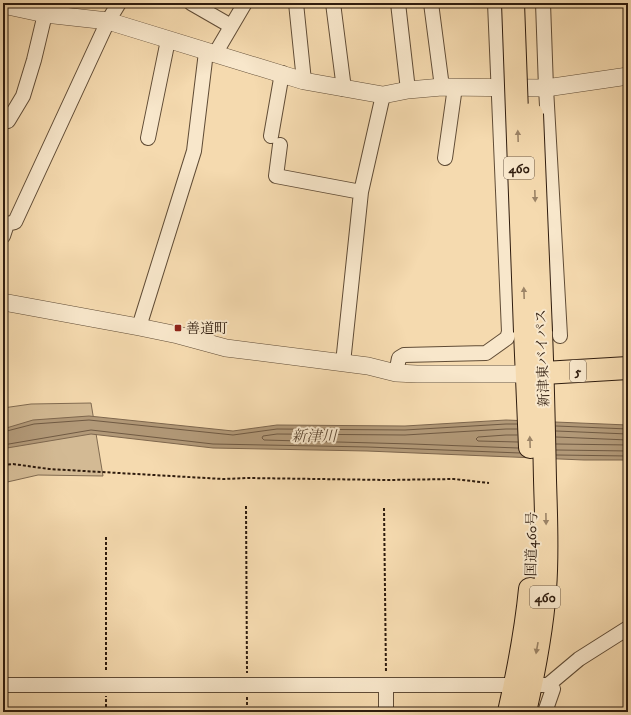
<svg xmlns="http://www.w3.org/2000/svg" width="631" height="715" font-family="'IM FELL DW Pica','Noto Serif JP',serif">
	<style>
		.green { fill: #d3ba94; stroke: #816b51 }
		.water { fill: #b29978; stroke: #7e674e }
		.lines { fill: none; stroke-linecap: round; stroke-linejoin: round }
		.shore { stroke: #705a43; stroke-width: 1 }
		.minor-casing { stroke: #604c36; stroke-width: 16 }
		.tertiary-casing { stroke: #604c36; stroke-width: 18 }
		.primary-casing { stroke: #2f1c0e; stroke-width: 24 }
		.trunk-casing { stroke: #2f1c0e; stroke-width: 24 }
		.path { stroke: #2f1c0e; stroke-width: 2; stroke-dasharray: 3 2; stroke-linecap: butt }
		.minor { stroke: #f8e7cb; stroke-width: 14 }
		.tertiary { stroke: #f8e7cb; stroke-width: 17 }
		.primary { stroke: #f5daaf; stroke-width: 22 }
		.trunk { stroke: #f5daaf; stroke-width: 22 }
		.trunk-bridge-casing { stroke: #2f1c0e; stroke-width: 24; stroke-linecap: butt }
		.trunk-bridge { stroke: #f5daaf; stroke-width: 22 }
		.oneway { fill: #9c8467 }
		.poi-dot { fill: #8f2418; stroke: #f8e7cb; stroke-width: 1.5 }
		.labels { text-anchor: middle; stroke-width: 4; stroke-linejoin: round; paint-order: stroke }
		.shield { fill: #f8e7cb; stroke: #6b5947; stroke-width: 1 }
		.shield-label { font-size: 13px; font-weight: bold; fill: #2f1c0e }
		.poi-label { font-size: 14px; fill: #2f1c0e; stroke: #f8e7cb; text-anchor: start }
		.street-label { font-size: 14px; fill: #2f1c0e; stroke: #f8e7cb }
		.water-label { font-size: 15px; font-style: italic; fill: #5d4833; stroke: #f8e7cb }
	</style>
	<rect width="100%" height="100%" fill="#f5daaf"/>
	<filter id="stains"><feTurbulence type="fractalNoise" baseFrequency=".005" numOctaves="4"/><feColorMatrix values="0 0 0 0 .2 0 0 0 0 .09 0 0 0 0 .02 0 0 0 .5 -.17"/></filter>
	<radialGradient id="worn" r=".72"><stop offset=".6" stop-color="#630" stop-opacity="0"/><stop offset="1" stop-color="#630" stop-opacity=".3"/></radialGradient>
	<!-- green -->
	<path class="green" d="M 91,403 L 103,476 L 38,475 L 3,483 L 3,408 L 31,404 Z"/>
	<!-- water -->
	<path class="water" d="M 89,416 L 233,431 L 277,425 L 405,426 L 506,420 L 628,425 L 628,460 L 584,460 L 367,451 L 213,448 L 91,434 L 7,448 L 3,450 L 3,429 L 33,420 Z"/>
	<g class="lines">
		<!-- shore -->
		<path class="shore" d="M 556,426 L 628,429
			M 517,429 L 506,429 L 405,435 L 277,434 L 263,436 L 262,438 L 264,440 L 412,444 L 518,448
			M 556,431 L 628,434
			M 3,432 L 34,424 L 89,420 L 233,435 L 277,429 L 405,430 L 506,424 L 517,424
			M 517,435 L 506,435 L 478,437 L 476,439 L 478,441 L 518,442
			M 556,437 L 628,440
			M 556,444 L 628,445
			M 3,445 L 91,430 L 213,444 L 368,447 L 520,453
			M 556,450 L 628,451
			M 556,455 L 628,456"/>
		<defs>
			<path id="minor" d="M 191,3 L 231,26
				M 296,3 L 304,81
				M 333,3 L 344,89
				M 398,3 L 408,90
				M 431,3 L 442,87
				M 543,3 L 546,88 L 560,336
				M 215,54 L 245,3
				M 8,121 L 23,96 L 34,60 L 45,14
				M 271,136 L 282,73
				M 148,138 L 168,40
				M 280,145 L 276,176 L 361,192
				M 445,158 L 455,87
				M 3,236 L 7,224 L 15,222 L 108,21 L 119,3
				M 139,327 L 194,151 L 206,52
				M 343,363 L 361,192 L 383,95
				M 396,373 L 399,358 L 404,355 L 486,353 L 507,338 L 509,332 L 495,3
				M 3,685 L 548,685 L 553,689 L 545,712
				M 386,685 L 386,712
				M 548,685 L 579,659 L 628,628"/>
			<path id="tertiary" d="M 3,5 L 45,14 L 108,21 L 304,81 L 383,95 L 408,90 L 442,87 L 546,88 L 628,76
				M 3,302 L 139,327 L 178,335 L 226,348 L 368,366 L 396,373 L 417,374 L 527,374"/>
			<path id="primary" d="M 527,374 L 628,368"/>
			<path id="trunk" d="M 525,332 L 530,447
				M 509,712 C 518,672 526,630 530,589
				M 525,712 C 534,672 542,631 545,589 C 548,553 546,517 545,480 C 544,431 543,381 541,332"/>
		</defs>
		<!-- minor casing -->
		<use href="#minor" class="minor-casing"/>
		<!-- tertiary casing -->
		<use href="#tertiary" class="tertiary-casing"/>
		<!-- primary casing -->
		<use href="#primary" class="primary-casing"/>
		<!-- trunk casing -->
		<use href="#trunk" class="trunk-casing"/>
		<!-- path -->
		<path class="path" d="M 3,450 L 5,464
			M 3,465 L 13,464 L 49,469 L 223,479 L 248,478 L 387,480 L 454,479 L 489,483
			M 246,506 L 247,673
			M 384,508 L 386,673
			M 106,537 L 106,672
			M 247,697 L 247,712
			M 106,712 L 106,696"/>
		<!-- minor -->
		<use href="#minor" class="minor"/>
		<!-- tertiary -->
		<use href="#tertiary" class="tertiary"/>
		<!-- primary -->
		<use href="#primary" class="primary"/>
		<!-- trunk -->
		<use href="#trunk" class="trunk"/>
		<defs>
			<path id="trunk-bridge" d="M 513,3 L 525,332
				M 532,114 L 541,332"/>
		</defs>
		<!-- trunk-bridge casing -->
		<use href="#trunk-bridge" class="trunk-bridge-casing"/>
		<!-- trunk-bridge -->
		<use href="#trunk-bridge" class="trunk-bridge"/>
	</g>
	<!-- one-way arrows -->
	<defs><path id="oneway-solid" d="M-6-.8H1V-3.2L6.5 0L1 3.2V.8H-6Z"/></defs>
	<g class="oneway">
		<use href="#oneway-solid" transform="translate(518 136) rotate(-92)"/>
		<use href="#oneway-solid" transform="translate(535 196) rotate(88)"/>
		<use href="#oneway-solid" transform="translate(524 293) rotate(-92)"/>
		<use href="#oneway-solid" transform="translate(530 442) rotate(-92)"/>
		<use href="#oneway-solid" transform="translate(546 519) rotate(89)"/>
		<use href="#oneway-solid" transform="translate(537 648) rotate(100)"/>
	</g>
	<!-- markers -->
	<rect class="poi-dot" x="174" y="324" width="8" height="8" rx="2"/>
	<g class="labels">
		<!-- shield labels -->
		<g class="shield">
			<rect x="504" y="157" width="30" height="22" rx="3"/>
			<rect x="570" y="360" width="16" height="22" rx="3"/>
			<rect x="530" y="586" width="30" height="22" rx="3"/>
		</g>
		<g class="shield-label">
			<text x="519" y="173">460</text>
			<text x="578" y="376">5</text>
			<text x="545" y="602">460</text>
		</g>
		<!-- poi labels -->
		<g class="poi-label">
			<text x="186" y="333">善道町</text>
		</g>
		<!-- street labels -->
		<g class="street-label">
			<text transform="translate(542 358) rotate(-92)" y="5">新津東バイパス</text>
			<text transform="translate(531 544) rotate(-89)" y="5">国道460号</text>
		</g>
		<!-- water labels -->
		<g class="water-label">
			<text x="314" y="441">新津川</text>
		</g>
	</g>
	<!-- margin -->
	<rect width="631" height="715" fill="none" stroke="#f5daaf" stroke-width="16"/>
	<rect x="4" y="4" width="623" height="707" fill="none" stroke="#2f1c0e" stroke-width="2"/>
	<rect x="8" y="8" width="615" height="699" fill="none" stroke="#2f1c0e"/>
	<rect width="100%" height="100%" filter="url(#stains)"/>
	<rect width="100%" height="100%" fill="url(#worn)"/>
</svg>
